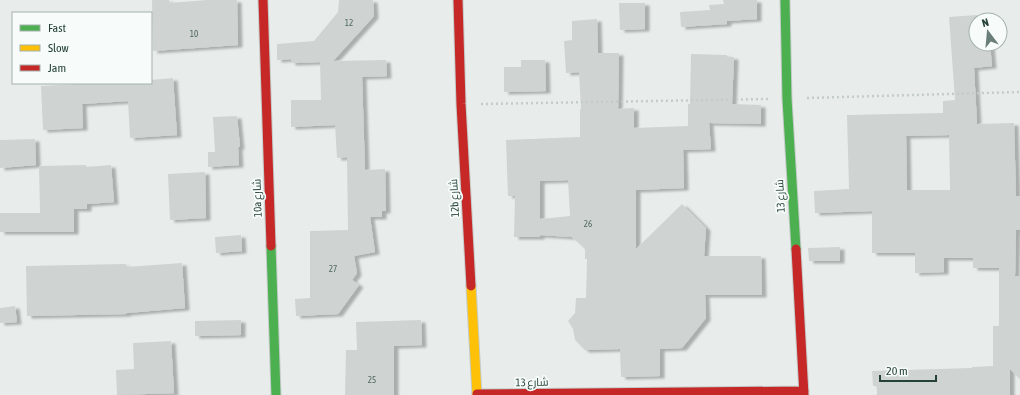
<svg xmlns="http://www.w3.org/2000/svg" width="1020" height="395" font-family="'Asap Condensed',Cairo,sans-serif">
	<style>
		.building { fill: #cfd4d2; fill-rule: evenodd; filter: url(#shadow) }
		.lines { fill: none; stroke-linecap: round; stroke-linejoin: round }
		.fast-casing { stroke: #c3cbc8; stroke-width: 11 }
		.slow-casing { stroke: #c3cbc8; stroke-width: 11 }
		.jam-casing { stroke: #c3cbc8; stroke-width: 11 }
		.path { stroke: #c3ccca; stroke-width: 2.5; stroke-dasharray: 2 3; stroke-linecap: butt }
		.fast { stroke: #4caf50; stroke-width: 9 }
		.slow { stroke: #ffc107; stroke-width: 9 }
		.jam { stroke: #c62828; stroke-width: 9 }
		.labels { text-anchor: middle; stroke-width: 3.5; stroke-linejoin: round; paint-order: stroke }
		.number-label { font-size: 9px; fill: #506761 }
		.street-label { font-size: 11px; fill: #24423a; stroke: #f7fbf9 }
	</style>
	<defs>
		<filter id="shadow"><feDropShadow dx="4.5" dy="2.5" stdDeviation="1" flood-color="#0004"/></filter>
	</defs>
	<rect width="100%" height="100%" fill="#e8edeb"/>
	<!-- building -->
	<path class="building" d="M 152,0 L 169,0 L 169,3 L 207,0 L 237,0 L 238,45 L 153,51 Z
		M 339,0 L 373,0 L 374,16 L 333,61 L 386,60 L 387,76 L 362,77 L 365,170 L 385,169 L 386,211 L 382,211 L 382,217 L 370,217 L 375,252 L 354,256 L 357,273 L 352,280 L 359,285 L 338,314 L 296,316 L 295,299 L 310,298 L 310,231 L 348,230 L 347,157 L 337,158 L 335,125 L 291,127 L 291,100 L 321,100 L 320,62 L 291,63 L 291,59 L 277,60 L 277,44 L 314,41 L 338,12 Z
		M 723,0 L 757,0 L 757,19 L 727,21 L 727,24 L 681,27 L 680,12 L 710,10 L 709,5 L 724,4 Z
		M 619,3 L 645,3 L 645,29 L 620,30 Z
		M 977,15 L 978,20 L 976,20 L 976,44 L 990,44 L 992,66 L 974,68 L 977,124 L 1014,123 L 1016,196 L 1020,196 L 1020,230 L 1016,230 L 1015,276 L 1020,276 L 1020,379 L 1010,369 L 1010,395 L 877,395 L 877,386 L 873,386 L 872,371 L 972,368 L 972,367 L 993,366 L 993,326 L 999,326 L 999,268 L 973,268 L 973,258 L 944,258 L 944,272 L 915,273 L 915,253 L 872,253 L 872,211 L 815,213 L 814,191 L 849,189 L 847,115 L 943,113 L 943,101 L 955,100 L 949,17 ZM 949,135 L 950,190 L 907,190 L 906,136 Z
		M 597,19 L 598,53 L 619,53 L 618,109 L 634,108 L 634,128 L 688,126 L 688,104 L 690,104 L 691,54 L 727,55 L 727,57 L 734,57 L 732,104 L 761,105 L 761,124 L 709,123 L 711,149 L 683,150 L 684,188 L 636,190 L 636,249 L 682,204 L 706,228 L 704,256 L 761,256 L 762,295 L 705,295 L 706,318 L 682,348 L 660,349 L 660,376 L 621,377 L 620,349 L 585,350 L 575,340 L 573,329 L 568,321 L 575,313 L 576,298 L 586,298 L 587,259 L 585,259 L 585,249 L 572,237 L 540,235 L 540,237 L 514,237 L 515,196 L 508,196 L 506,140 L 580,137 L 580,109 L 581,109 L 579,72 L 566,73 L 564,41 L 572,40 L 572,21 ZM 568,180 L 570,216 L 540,219 L 540,181 Z
		M 521,60 L 545,60 L 546,91 L 504,92 L 504,67 L 521,67 Z
		M 173,78 L 177,135 L 130,138 L 128,101 L 82,104 L 83,128 L 43,130 L 41,86 L 95,83 L 151,83 L 151,80 Z
		M 237,116 L 240,147 L 238,147 L 239,165 L 208,167 L 208,152 L 215,152 L 213,117 Z
		M 35,139 L 36,165 L 0,168 L 0,140 Z
		M 86,165 L 86,167 L 111,165 L 114,202 L 87,204 L 87,209 L 74,209 L 74,232 L 0,232 L 0,213 L 40,213 L 39,166 Z
		M 205,172 L 206,218 L 170,220 L 168,174 Z
		M 241,235 L 242,251 L 216,253 L 215,237 Z
		M 840,247 L 840,261 L 809,261 L 808,248 Z
		M 182,263 L 185,308 L 127,313 L 126,314 L 27,316 L 26,266 L 126,264 L 126,267 Z
		M 15,306 L 17,322 L 0,323 L 0,308 Z
		M 241,320 L 241,335 L 195,336 L 195,321 Z
		M 421,320 L 422,345 L 394,346 L 394,395 L 345,395 L 346,350 L 357,350 L 356,322 Z
		M 171,341 L 174,393 L 117,395 L 116,370 L 134,369 L 133,343 Z"/>
	<g class="lines">
		<defs>
			<path id="fast" d="M 785,0 L 787,99 L 796,249
				M 271,246 L 276,395"/>
			<path id="slow" d="M 471,286 L 477,395"/>
			<path id="jam" d="M 263,0 L 271,246
				M 458,0 L 461,104 L 471,286
				M 796,249 L 804,395
				M 477,394 L 804,391"/>
		</defs>
		<!-- fast casing -->
		<use href="#fast" class="fast-casing"/>
		<!-- slow casing -->
		<use href="#slow" class="slow-casing"/>
		<!-- jam casing -->
		<use href="#jam" class="jam-casing"/>
		<!-- path -->
		<path class="path" d="M 807,98 L 1020,92
			M 481,104 L 768,99"/>
		<!-- fast -->
		<use href="#fast" class="fast"/>
		<!-- slow -->
		<use href="#slow" class="slow"/>
		<!-- jam -->
		<use href="#jam" class="jam"/>
	</g>
	<g class="labels">
		<!-- number labels -->
		<g class="number-label">
			<text x="349" y="26">12</text>
			<text x="194" y="37">10</text>
			<text x="588" y="227">26</text>
			<text x="333" y="272">27</text>
			<text x="372" y="383">25</text>
		</g>
		<!-- street labels -->
		<g class="street-label">
			<text transform="translate(780 196) rotate(-93)" y="4">شارع 13</text>
			<text transform="translate(257 198) rotate(-92)" y="4">10a شارع</text>
			<text transform="translate(454 198) rotate(-93)" y="4">12b شارع</text>
			<text transform="translate(532 382) rotate(-1)" y="4">شارع 13</text>
		</g>
	</g>
	<!-- legend -->
	<rect x="12" y="12" width="140" height="72" fill="#f7fbf9" stroke="#a3b1ad"/>
	<rect x="20" y="25" width="20" height="6" fill="#4caf50" stroke="#a3b1ad"/>
	<text x="48" y="32" font-size="12" fill="#24423a">Fast</text>
	<rect x="20" y="45" width="20" height="6" fill="#ffc107" stroke="#a3b1ad"/>
	<text x="48" y="52" font-size="12" fill="#24423a">Slow</text>
	<rect x="20" y="65" width="20" height="6" fill="#c62828" stroke="#a3b1ad"/>
	<text x="48" y="72" font-size="12" fill="#24423a">Jam</text>
	<!-- north arrow -->
	<g transform="translate(988 32) rotate(344)"><circle r="19" fill="#f7fbf9" stroke="#a3b1ad"/>
	<path d="M0-3L7 15L0 10L-7 15Z" fill="#697e78"/>
	<text y="-6" font-size="11" font-weight="bold" text-anchor="middle" fill="#24423a">N</text>
	</g>
	<!-- scale -->
	<path d="M880 375v6h56v-6" fill="none" stroke="#24423a" stroke-width="2"/>
	<text x="886" y="375" font-size="12" fill="#24423a" stroke="#f7fbf9" stroke-width="3" paint-order="stroke">20 m</text>
</svg>
